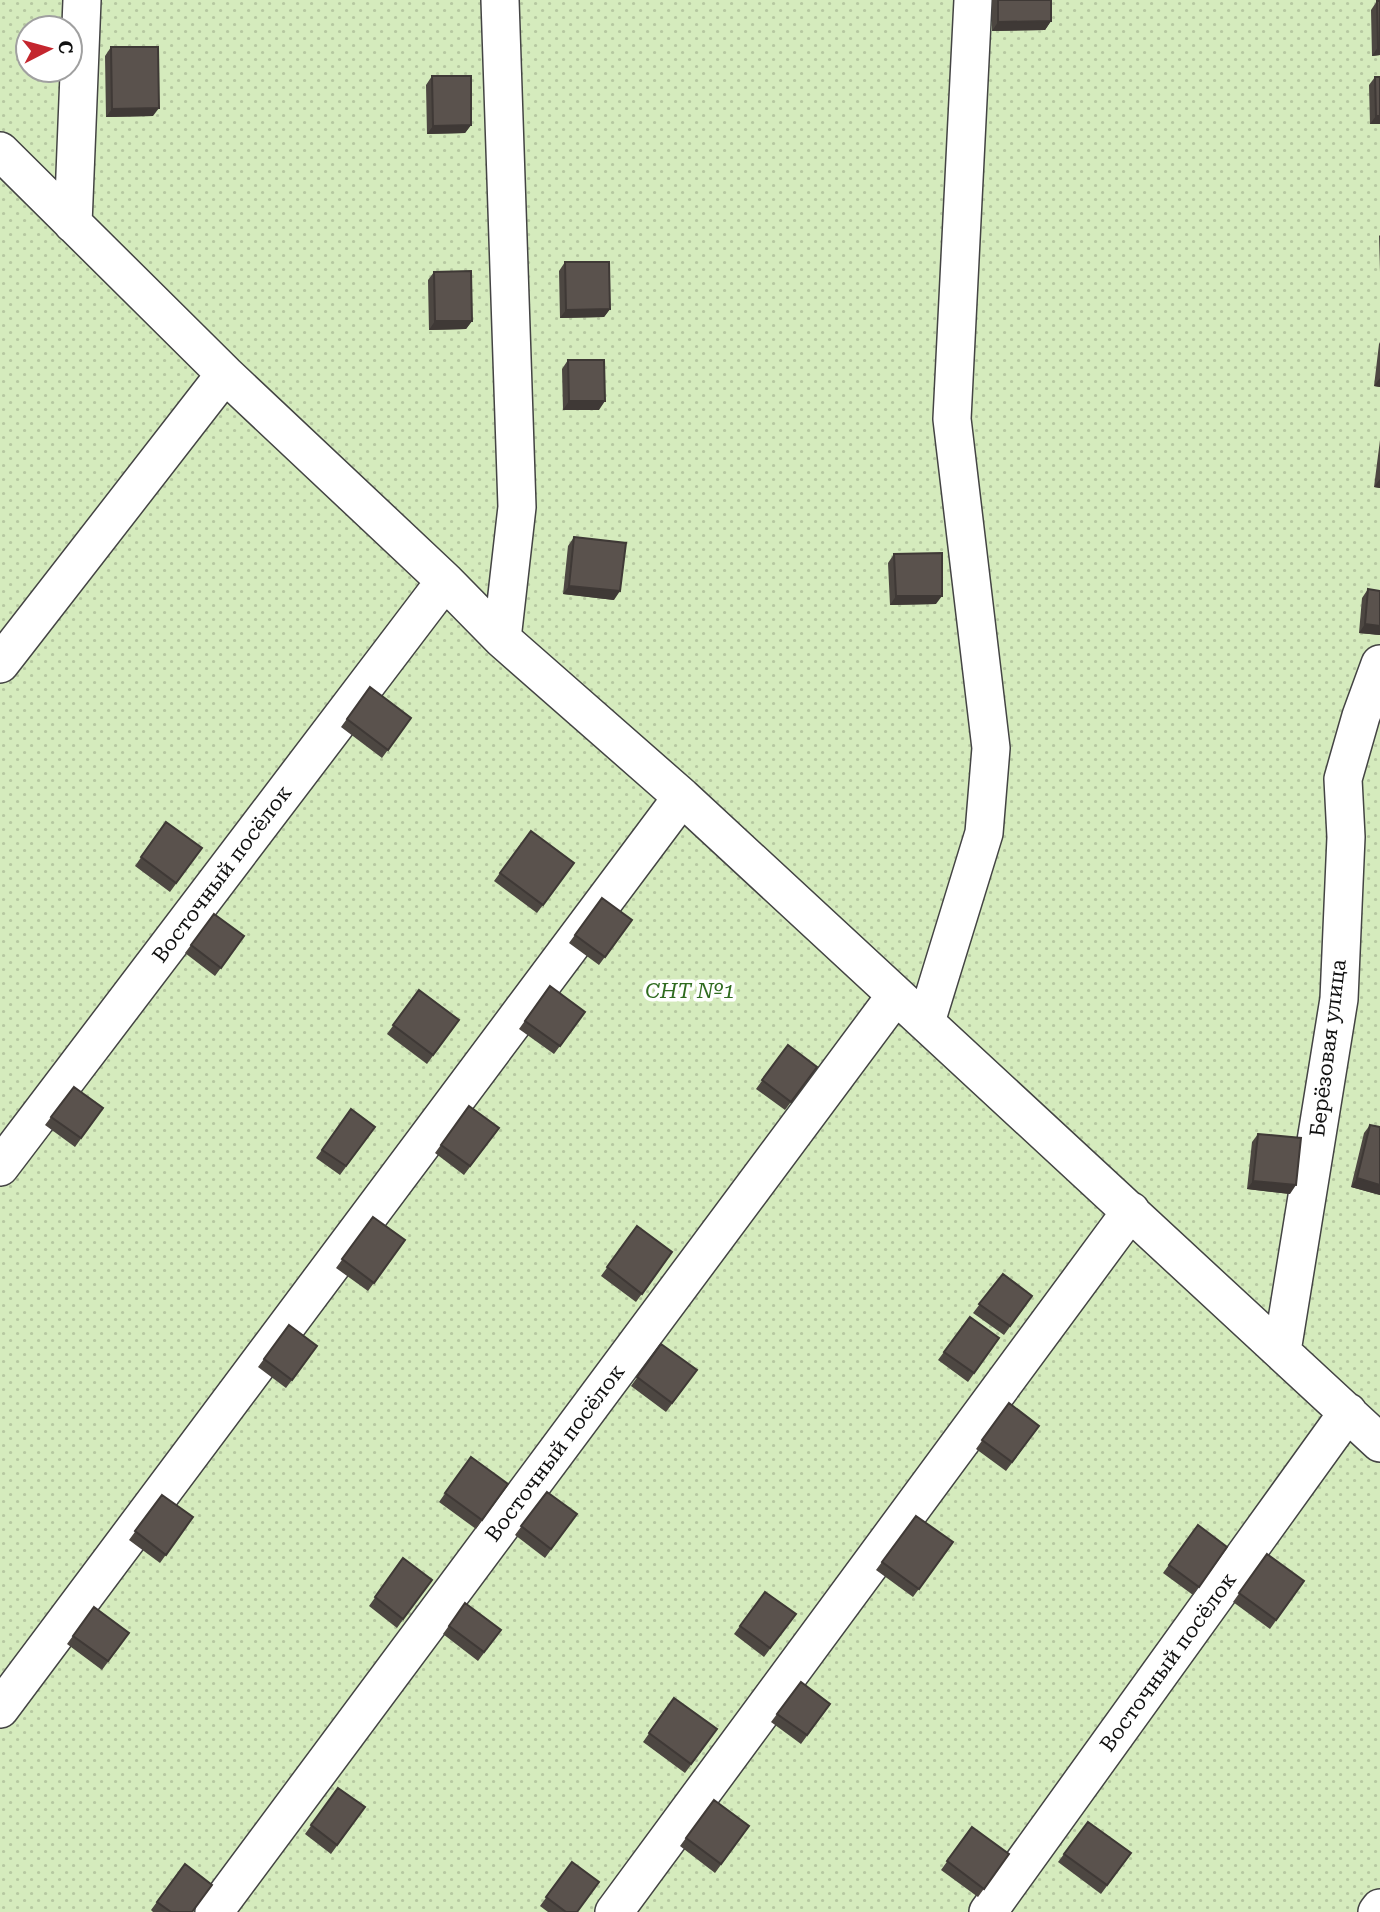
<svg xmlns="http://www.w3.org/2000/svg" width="1380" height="1912" font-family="'Roboto Serif',serif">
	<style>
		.garden { fill: url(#garden-dots); fill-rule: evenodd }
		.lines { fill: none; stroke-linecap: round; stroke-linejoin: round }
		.minor-casing { stroke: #444; stroke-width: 40 }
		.minor { stroke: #fff; stroke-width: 37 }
		.wall { fill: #4d4742 }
		.shaded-wall { fill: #3f3936 }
		.building { fill: #5a524d; stroke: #3f3936; stroke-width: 2 }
		.labels { text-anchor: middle; stroke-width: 7; stroke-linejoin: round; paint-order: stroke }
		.street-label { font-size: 21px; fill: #111; stroke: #fff }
		.park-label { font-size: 21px; font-style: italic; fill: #2f6b1f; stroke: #fff }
	</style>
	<defs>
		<pattern id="garden-dots" width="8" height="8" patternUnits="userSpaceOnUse" patternTransform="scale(1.75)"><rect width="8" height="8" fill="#d5ebbd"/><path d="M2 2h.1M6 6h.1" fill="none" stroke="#b6c8a1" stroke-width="1.8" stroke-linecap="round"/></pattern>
	</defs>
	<rect width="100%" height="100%" fill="#fffdf5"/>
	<!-- garden -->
	<path class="garden" d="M 0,0 L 1380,0 L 1380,1912 L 0,1912 ZM 28,28 L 70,28 L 70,70 L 28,70 Z"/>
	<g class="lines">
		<defs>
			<path id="minor" d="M 500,0 L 517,507 L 502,639
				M 0,151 L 225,374 L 445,581 L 502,639 L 682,797 L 1380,1443
				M 73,224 L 82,0
				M 0,664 L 225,374
				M 926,1022 L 984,833 L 991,748 L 952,419 L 973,0
				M 0,1167 L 445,581
				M 1282,1351 L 1339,999 L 1346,837 L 1343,779 L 1361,716 L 1380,664
				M 0,1709 L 682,797
				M 214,1912 L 896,995
				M 614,1912 L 1131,1211
				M 988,1912 L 1348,1412
				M 1377,1912 L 1380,1908"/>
		</defs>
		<!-- minor casing -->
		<use href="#minor" class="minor-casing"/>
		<!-- minor -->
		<use href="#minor" class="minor"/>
	</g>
	<!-- wall -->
	<path class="wall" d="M 992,0 L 1051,0 L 1051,21 L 1045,30 L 992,31 Z
		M 1377,1 L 1380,55 L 1372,56 L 1371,10 Z
		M 111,47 L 153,116 L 106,117 L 105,56 Z
		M 432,76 L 471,125 L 465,133 L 427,134 L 426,85 Z
		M 1375,77 L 1380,124 L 1370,124 L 1369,85 Z
		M 1380,235 L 1380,272 L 1379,236 Z
		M 565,262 L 610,309 L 604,317 L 560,318 L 559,271 Z
		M 434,272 L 472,321 L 466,329 L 429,330 L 428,280 Z
		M 1380,342 L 1380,387 L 1374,386 L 1379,344 Z
		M 568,360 L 599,410 L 563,410 L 562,369 Z
		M 1380,440 L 1380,488 L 1374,487 Z
		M 574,537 L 614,600 L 563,594 L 568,546 Z
		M 894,554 L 936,604 L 890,605 L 888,563 Z
		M 1368,589 L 1380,591 L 1380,635 L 1359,633 L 1362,598 Z
		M 370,687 L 411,718 L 382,758 L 341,727 Z
		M 166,822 L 202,848 L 170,892 L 135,866 Z
		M 531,831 L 574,863 L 537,913 L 494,881 Z
		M 602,898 L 632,920 L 599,965 L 569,943 Z
		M 214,914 L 244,936 L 215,976 L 185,953 Z
		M 550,986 L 585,1012 L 554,1054 L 519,1029 Z
		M 419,990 L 459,1020 L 427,1064 L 387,1034 Z
		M 788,1045 L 817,1067 L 785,1110 L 756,1089 Z
		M 74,1087 L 103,1108 L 75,1147 L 45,1125 Z
		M 469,1106 L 499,1128 L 464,1175 L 435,1153 Z
		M 351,1109 L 375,1127 L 340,1175 L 316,1158 Z
		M 1370,1125 L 1380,1127 L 1380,1195 L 1351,1187 L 1364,1133 Z
		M 1258,1134 L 1290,1194 L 1247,1189 L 1252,1142 Z
		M 373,1217 L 405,1240 L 368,1291 L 336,1268 Z
		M 637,1226 L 672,1252 L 636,1302 L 601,1276 Z
		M 1003,1274 L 1032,1296 L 1004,1335 L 973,1313 Z
		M 970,1317 L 999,1338 L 968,1382 L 938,1360 Z
		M 289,1325 L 317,1346 L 286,1388 L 258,1367 Z
		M 661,1344 L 697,1370 L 666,1412 L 631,1386 Z
		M 1009,1403 L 1039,1426 L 1006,1471 L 976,1449 Z
		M 471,1457 L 508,1484 L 476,1529 L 439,1502 Z
		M 547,1492 L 577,1514 L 545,1558 L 515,1535 Z
		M 162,1495 L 193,1517 L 160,1563 L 129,1540 Z
		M 916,1516 L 953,1542 L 913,1597 L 876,1570 Z
		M 1198,1525 L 1227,1547 L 1193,1595 L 1163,1573 Z
		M 1267,1554 L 1304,1581 L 1270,1629 L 1233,1602 Z
		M 403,1558 L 432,1580 L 397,1628 L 369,1606 Z
		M 765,1592 L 796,1614 L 764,1657 L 734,1634 Z
		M 465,1603 L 501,1630 L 478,1661 L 443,1634 Z
		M 94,1607 L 129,1633 L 102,1670 L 67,1644 Z
		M 801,1682 L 830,1704 L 801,1744 L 771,1722 Z
		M 674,1698 L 717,1729 L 685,1773 L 643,1742 Z
		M 338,1788 L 365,1807 L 331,1854 L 305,1834 Z
		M 714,1800 L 749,1826 L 715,1873 L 680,1846 Z
		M 1088,1822 L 1131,1853 L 1101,1894 L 1058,1862 Z
		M 972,1827 L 1009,1854 L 978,1897 L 941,1870 Z
		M 572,1862 L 577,1912 L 548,1912 L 540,1906 Z
		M 185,1864 L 193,1912 L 153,1912 L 151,1910 Z"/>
	<!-- shaded-wall -->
	<path class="shaded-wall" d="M 1051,21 L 1045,30 L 992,31 L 998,22 Z
		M 1378,47 L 1380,47 L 1380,55 L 1372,56 Z
		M 159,108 L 153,116 L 106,117 L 112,109 Z
		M 1376,116 L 1380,116 L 1380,124 L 1370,124 Z
		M 471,125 L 465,133 L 427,134 L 433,126 Z
		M 610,309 L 604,317 L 560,318 L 566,310 Z
		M 435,321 L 472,321 L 466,329 L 429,330 Z
		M 1380,378 L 1380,387 L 1374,386 Z
		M 569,401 L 605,401 L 599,410 L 563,410 Z
		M 1380,479 L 1380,488 L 1374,487 Z
		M 569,586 L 620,591 L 614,600 L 563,594 Z
		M 896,596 L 942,596 L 936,604 L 890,605 Z
		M 1365,624 L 1380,626 L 1380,635 L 1359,633 Z
		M 1357,1178 L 1380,1185 L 1380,1195 L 1351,1187 Z
		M 1253,1181 L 1296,1185 L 1290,1194 L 1247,1189 Z"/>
	<!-- building -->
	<path class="building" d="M 998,0 L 1051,0 L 1051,21 L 998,22 Z
		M 1377,1 L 1380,1 L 1380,47 L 1378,47 Z
		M 111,47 L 158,47 L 159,108 L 112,109 Z
		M 432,76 L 471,76 L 471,125 L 433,126 Z
		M 1375,77 L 1380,77 L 1380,116 L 1376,116 Z
		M 565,262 L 609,262 L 610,309 L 566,310 Z
		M 471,271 L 472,321 L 435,321 L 434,272 Z
		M 568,360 L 604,360 L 605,401 L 569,401 Z
		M 574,537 L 626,543 L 620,591 L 569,586 Z
		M 942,553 L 942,596 L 896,596 L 894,554 Z
		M 1368,589 L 1380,591 L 1380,626 L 1365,624 Z
		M 370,687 L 411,718 L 388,750 L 347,719 Z
		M 166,822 L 202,848 L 176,883 L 141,857 Z
		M 531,831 L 574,863 L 543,905 L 500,873 Z
		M 602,898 L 632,920 L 605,957 L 575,935 Z
		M 214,914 L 244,936 L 221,968 L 191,945 Z
		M 550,986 L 585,1012 L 560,1046 L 525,1021 Z
		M 419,990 L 459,1020 L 433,1055 L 393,1025 Z
		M 788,1045 L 817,1067 L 791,1102 L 762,1080 Z
		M 74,1087 L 103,1108 L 81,1138 L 51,1117 Z
		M 469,1106 L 499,1128 L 470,1166 L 441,1145 Z
		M 351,1109 L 375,1127 L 346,1166 L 322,1150 Z
		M 1370,1125 L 1380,1127 L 1380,1185 L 1357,1178 Z
		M 1258,1134 L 1301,1138 L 1296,1185 L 1253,1181 Z
		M 373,1217 L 405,1240 L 374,1283 L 342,1259 Z
		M 637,1226 L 672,1252 L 642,1294 L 607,1267 Z
		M 1003,1274 L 1032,1296 L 1010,1326 L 979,1304 Z
		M 970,1317 L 999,1338 L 974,1373 L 944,1352 Z
		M 289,1325 L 317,1346 L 292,1380 L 264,1359 Z
		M 661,1344 L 697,1370 L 672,1403 L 637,1377 Z
		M 1009,1403 L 1039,1426 L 1012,1462 L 982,1440 Z
		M 471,1457 L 508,1484 L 482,1520 L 445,1493 Z
		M 547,1492 L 577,1514 L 551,1549 L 521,1526 Z
		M 162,1495 L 193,1517 L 166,1555 L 135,1531 Z
		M 916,1516 L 953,1542 L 919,1589 L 882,1562 Z
		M 1198,1525 L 1227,1547 L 1199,1587 L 1169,1565 Z
		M 1267,1554 L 1304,1581 L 1276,1620 L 1239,1593 Z
		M 403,1558 L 432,1580 L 403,1619 L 375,1597 Z
		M 765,1592 L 796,1614 L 770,1648 L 740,1626 Z
		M 465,1603 L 501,1630 L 484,1652 L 449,1626 Z
		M 94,1607 L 129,1633 L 108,1661 L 73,1636 Z
		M 801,1682 L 830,1704 L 807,1735 L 777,1714 Z
		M 674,1698 L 717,1729 L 691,1764 L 649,1733 Z
		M 338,1788 L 365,1807 L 337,1845 L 311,1825 Z
		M 714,1800 L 749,1826 L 721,1864 L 686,1838 Z
		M 1088,1822 L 1131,1853 L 1107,1885 L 1064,1854 Z
		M 972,1827 L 1009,1854 L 984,1889 L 947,1861 Z
		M 572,1862 L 599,1882 L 577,1912 L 566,1912 L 546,1897 Z
		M 185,1864 L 212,1885 L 192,1912 L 171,1912 L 157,1902 Z"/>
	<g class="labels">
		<!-- street labels -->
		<g class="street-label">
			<text transform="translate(222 874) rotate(-53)" y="7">Восточный посёлок</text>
			<text transform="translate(1328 1048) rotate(-83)" y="7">Берёзовая улица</text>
			<text transform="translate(555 1453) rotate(-53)" y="7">Восточный посёлок</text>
			<text transform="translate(1168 1662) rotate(-54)" y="7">Восточный посёлок</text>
		</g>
		<!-- park labels -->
		<g class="park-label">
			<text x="690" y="998">СНТ №1</text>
		</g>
	</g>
	<!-- north arrow -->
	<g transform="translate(49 49) rotate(84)"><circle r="33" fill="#ffffff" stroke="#a0a0a0" stroke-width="2"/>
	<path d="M0-5L12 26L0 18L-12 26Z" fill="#c4262e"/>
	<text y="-10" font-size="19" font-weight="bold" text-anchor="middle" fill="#111111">С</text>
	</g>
</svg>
